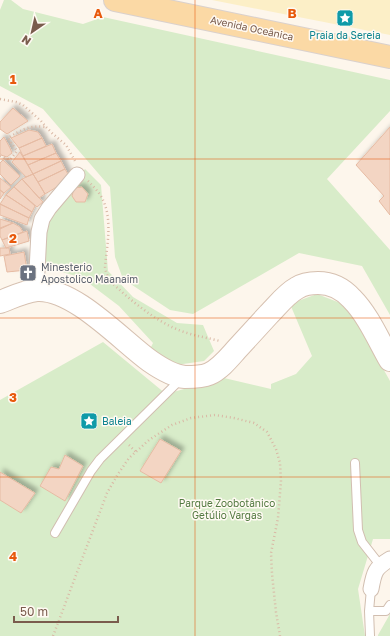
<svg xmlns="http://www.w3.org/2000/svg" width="390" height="636" font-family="'Golos Text',sans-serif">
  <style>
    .green { fill: #d8ecc9 }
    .sand { fill: #fcefc7 }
    .building { fill: #f3d5c3; stroke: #e6bba3; filter: url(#shadow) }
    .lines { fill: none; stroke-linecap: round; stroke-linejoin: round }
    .lane-casing { stroke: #d1beb0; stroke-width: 10 }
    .street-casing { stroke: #d1beb0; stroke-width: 17 }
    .secondary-casing { stroke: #d6c0b0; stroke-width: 24 }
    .primary-casing { stroke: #dad1cd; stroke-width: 24 }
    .path { stroke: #d9b8a5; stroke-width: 2.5; stroke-dasharray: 1 3; stroke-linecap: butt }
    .lane { stroke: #fff; stroke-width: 8 }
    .street { stroke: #fff; stroke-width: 15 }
    .secondary { stroke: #fff; stroke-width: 22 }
    .primary { stroke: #fbd9a5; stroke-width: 22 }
    .grid { fill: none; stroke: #e8590c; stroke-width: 1; stroke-opacity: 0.55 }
    .labels { text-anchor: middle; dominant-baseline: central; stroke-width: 3; stroke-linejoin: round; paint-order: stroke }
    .street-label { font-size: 10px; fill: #7a5c4d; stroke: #fffaf3 }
    .culture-label { font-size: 10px; fill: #0d838f; stroke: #fffaf3 }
    .worship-label { font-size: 10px; fill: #5b616d; stroke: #fffaf3; text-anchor: start }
    .park-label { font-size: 10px; fill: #537a41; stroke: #fffaf3 }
    .grid-label { font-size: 13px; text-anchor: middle; font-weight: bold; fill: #e8590c; stroke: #fffaf3; stroke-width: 3; stroke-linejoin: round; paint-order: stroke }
  </style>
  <defs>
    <filter id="shadow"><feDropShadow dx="3.5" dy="-3.5" stdDeviation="2" flood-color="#0004"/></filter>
  </defs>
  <rect width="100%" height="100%" fill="#fdf6ec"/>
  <path class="green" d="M4,0H11L23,9L83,24L103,17L390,80V111L327,179L390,250V315L362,266L299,253L193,314L170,310L123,279L115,257L110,187L43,109L0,86V10Z
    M85,169L101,185L108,271L133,297L177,323L203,325L214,351L204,361L176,365L150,349L153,343L119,306L82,278L43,266L45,221L60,201Z
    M317,294L348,306L390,381V539H373L358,589L365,636H0V400L103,342L166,394L224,378L271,389V384L296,374L312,356L290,304Z
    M390,614V636H378V635Z"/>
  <path class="sand" d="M212,0H390V35Z"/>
  <path class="building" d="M13,108L28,121L7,134L0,129V122Z
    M390,127V215L379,201L384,196L356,165Z
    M29,130L38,132L42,138L19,148L11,138Z
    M4,137L10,148L12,153L7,157L1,155L0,153V141Z
    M42,138L46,146L23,156L19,148Z
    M52,144L56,153L28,165L23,156Z
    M20,152L33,174L26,177L12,162Z
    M56,153L61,161L33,174L28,165Z
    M3,160L20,176L11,185L0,174V163Z
    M61,161L65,169L38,182L33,174Z
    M65,169L69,176L65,182L45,194L38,182Z
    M33,174L45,194L39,198L22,179Z
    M0,178L11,187L4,193L0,190Z
    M22,179L43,202L37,207L14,187Z
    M14,187L35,206L32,212L6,195Z
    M82,187L88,194L85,202H76L72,196L74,188Z
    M0,190L4,193L0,199Z
    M6,195L32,212L29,218L0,204Z
    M0,204L29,218L27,225L0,215Z
    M0,219L13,223L0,229Z
    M13,223L20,227L23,232L2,240L0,236V228Z
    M27,231L29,241L6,248L2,240Z
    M0,248H9L10,254L0,256Z
    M24,252L27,270L7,272L4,256Z
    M160,439L181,451L161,483L140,471Z
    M65,455L83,466L65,501L40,486L51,467L59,469Z
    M0,472L35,493L21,513L0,500Z"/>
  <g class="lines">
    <g class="lane-casing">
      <path id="lane" d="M355,463L358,530L362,542L380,565
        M55,533L91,471L100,459L181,379
        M369,611H386L390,605
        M370,636L369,611L371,589"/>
    </g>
    <g class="street-casing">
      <path id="street" d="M36,290L39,232L42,219L49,208L77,175
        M371,589C374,572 375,568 390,559"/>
    </g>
    <g class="secondary-casing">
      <path id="secondary" d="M0,302C11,298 25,291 37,290C74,288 121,340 150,361C160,368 173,376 185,377C193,377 202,377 209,374C220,369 228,359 236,350C247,338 258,326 269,314C278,305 286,294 297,288C303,284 311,283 318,283C331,283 343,289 352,299C368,315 379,341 390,360"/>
    </g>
    <g class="primary-casing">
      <path id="primary" d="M115,0L390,57"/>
    </g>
    <path class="path" d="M0,99L16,102L23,105L41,121L46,127L53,134L66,145L75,161
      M0,156L10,160L17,151L8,138C21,130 29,125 45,127
      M88,181C93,186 99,192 102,198C113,219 107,245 105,267C107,281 115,285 124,294C142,309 161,324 184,332C196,336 208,338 220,341
      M129,445L136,452
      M53,636L107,493L118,474L129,458L149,440L172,425L191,418L215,415L234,418L254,423L267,432L276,449L280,463L281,481L278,518L271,553L272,574L276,612L280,636"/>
    <use href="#lane" class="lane"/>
    <use href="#street" class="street"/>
    <use href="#secondary" class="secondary"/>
    <use href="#primary" class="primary"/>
  </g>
  <path class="grid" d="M195,0V636M0,159H390M0,318H390M0,477H390"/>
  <defs>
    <g id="sight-square" transform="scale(0.9)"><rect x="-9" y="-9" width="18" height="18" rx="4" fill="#0f9aa8" stroke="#fffaf3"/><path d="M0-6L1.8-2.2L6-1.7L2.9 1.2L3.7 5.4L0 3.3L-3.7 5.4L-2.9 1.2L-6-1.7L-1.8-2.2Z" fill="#fff"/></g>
    <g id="church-square" transform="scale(0.9)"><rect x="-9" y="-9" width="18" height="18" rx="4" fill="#6b7280" stroke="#fffaf3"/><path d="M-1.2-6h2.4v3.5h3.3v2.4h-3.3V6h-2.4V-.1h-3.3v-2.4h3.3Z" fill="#fff"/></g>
  </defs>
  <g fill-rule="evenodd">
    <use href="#sight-square" x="345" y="18"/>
    <use href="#church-square" x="28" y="273"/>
    <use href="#sight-square" x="89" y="421"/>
  </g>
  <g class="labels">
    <g class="street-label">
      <text transform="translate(252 28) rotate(12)">Avenida Oceânica</text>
    </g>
    <g class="culture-label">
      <text x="345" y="35">Praia da Sereia</text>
      <text x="102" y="421" text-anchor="start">Baleia</text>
    </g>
    <g class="worship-label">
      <text x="41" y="267">Minesterio<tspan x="41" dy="12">Apostolico Maanaim</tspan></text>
    </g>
    <g class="park-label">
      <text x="227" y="503">Parque Zoobotânico<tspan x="227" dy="12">Getúlio Vargas</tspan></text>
    </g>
  </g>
  <g class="grid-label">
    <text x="98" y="18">A</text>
    <text x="292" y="18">B</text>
    <text x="13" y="84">1</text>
    <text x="13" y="243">2</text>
    <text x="13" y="402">3</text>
    <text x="13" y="561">4</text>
  </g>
  <g transform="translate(32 32) rotate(214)" stroke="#fffaf3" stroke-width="3" paint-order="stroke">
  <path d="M0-3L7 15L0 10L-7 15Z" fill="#7a5c4d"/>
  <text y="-6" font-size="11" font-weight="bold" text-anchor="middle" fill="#7a5c4d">N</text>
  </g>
  <path d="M14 616v6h104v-6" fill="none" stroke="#7a5c4d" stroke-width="2"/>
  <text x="20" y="616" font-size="12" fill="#7a5c4d" stroke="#fffaf3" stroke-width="3" paint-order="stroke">50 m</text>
</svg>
